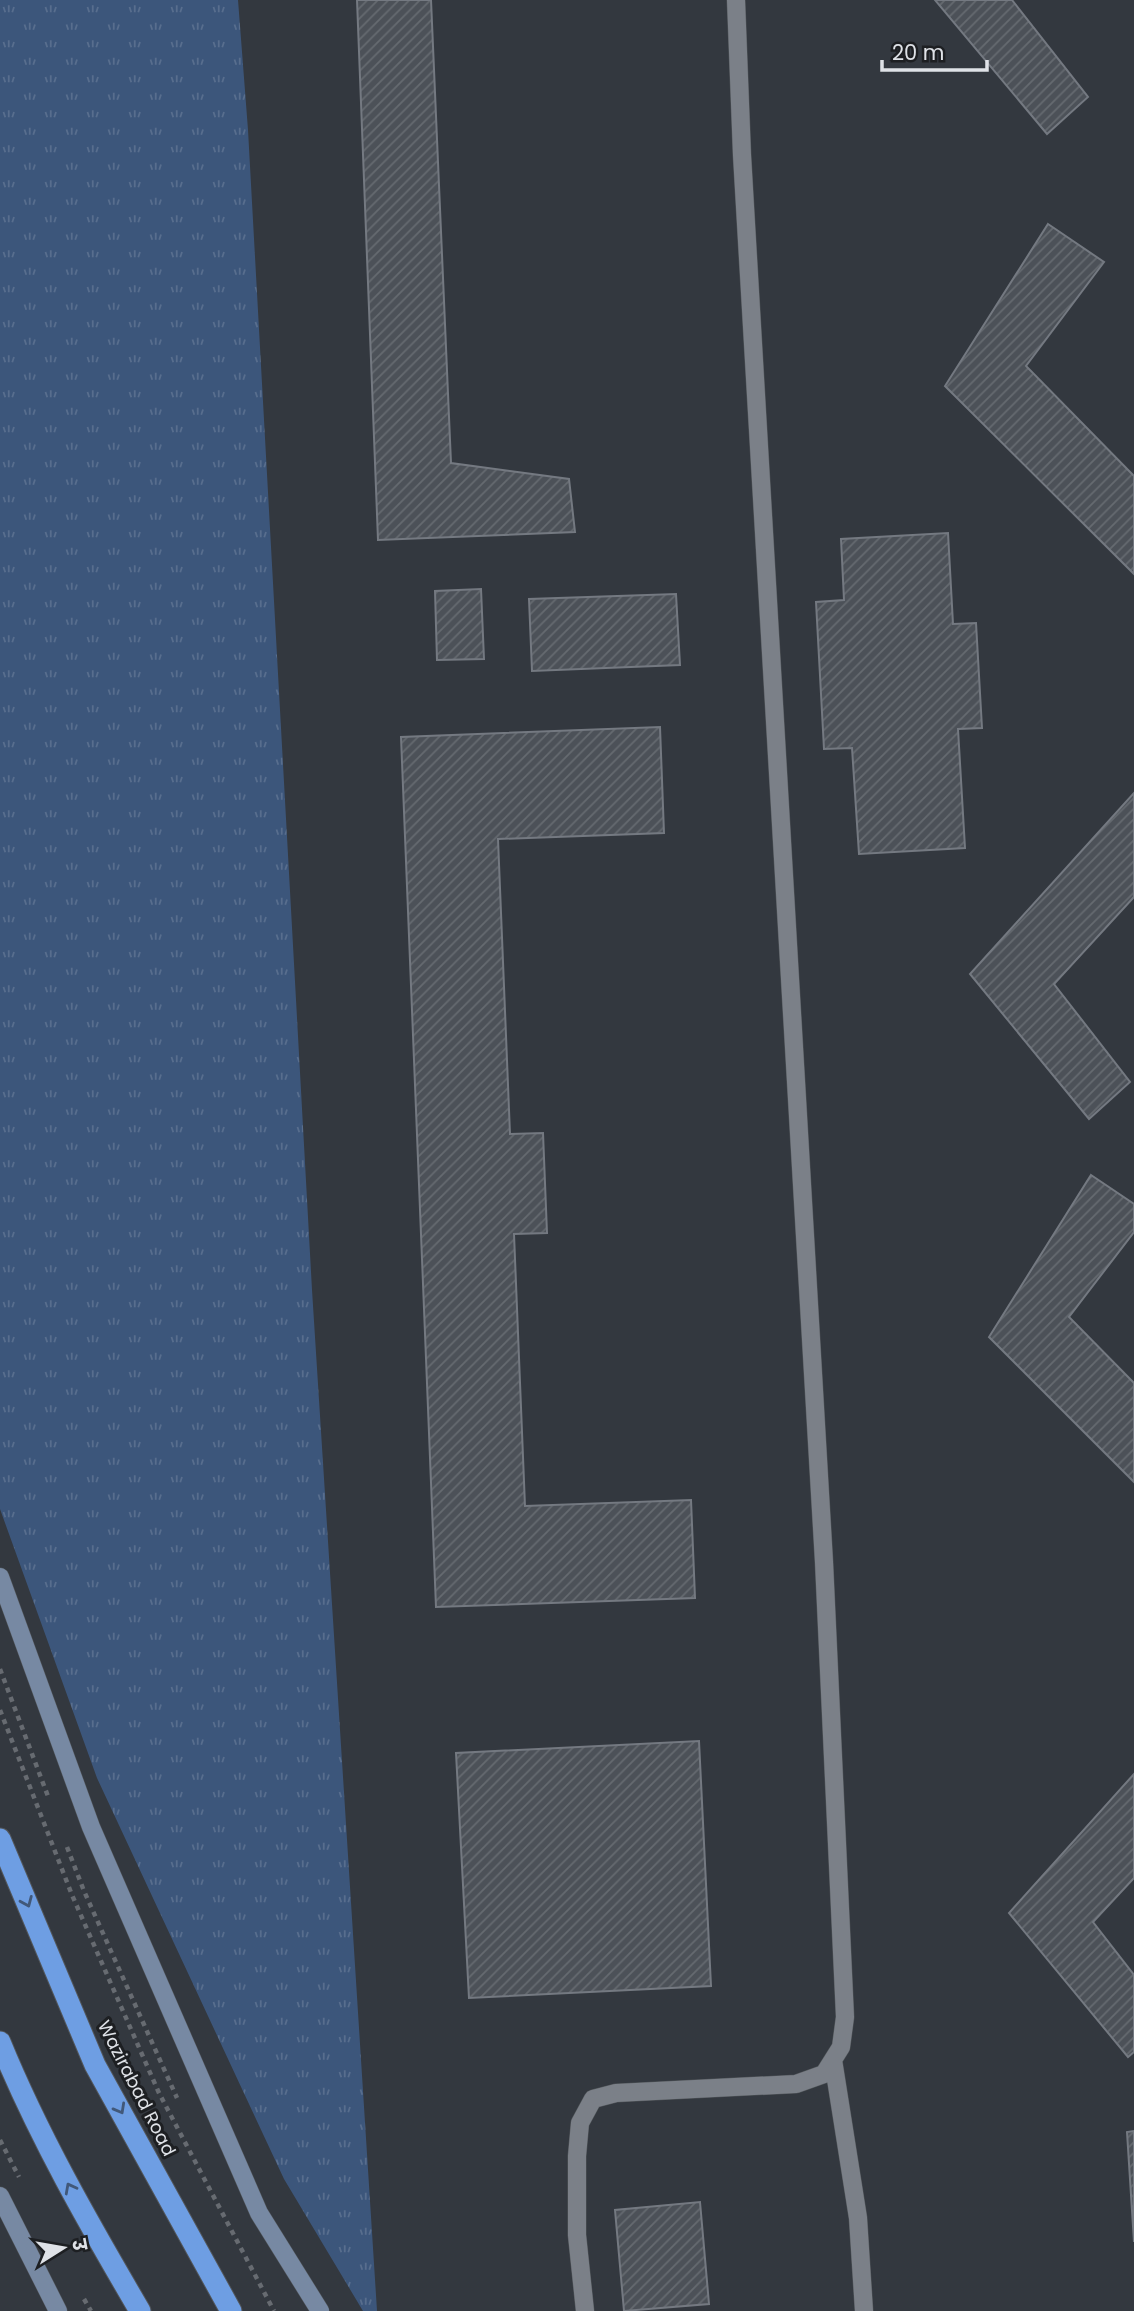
<svg xmlns="http://www.w3.org/2000/svg" width="1134" height="2311" font-family="Poppins,'Noto Sans Devanagari',sans-serif">
  <style>
    .grass { fill: url(#grass-tufts) }
    .building { fill: url(#building-hatch); stroke: #747981; stroke-width: 2 }
    .lines { fill: none; stroke-linecap: round; stroke-linejoin: round }
    .lane-casing { stroke: #52565b; stroke-width: 19 }
    .secondary-casing { stroke: #52565b; stroke-width: 19 }
    .highway-casing { stroke: #52565b; stroke-width: 23 }
    .path { stroke: #676b71; stroke-width: 4.5; stroke-dasharray: 5 5; stroke-linecap: butt }
    .lane { stroke: #7b8088; stroke-width: 18 }
    .secondary { stroke: #7789a3; stroke-width: 18 }
    .highway { stroke: #6e9ee3; stroke-width: 21 }
    .oneway { stroke: #415879 }
    .labels { text-anchor: middle; dominant-baseline: central; stroke-width: 6; stroke-linejoin: round; paint-order: stroke }
    .street-label { font-size: 18px; fill: #dfe2e7; stroke: #1d1f22 }
  </style>
  <defs>
    <pattern id="grass-tufts" width="24" height="20" patternUnits="userSpaceOnUse" patternTransform="scale(1.75)"><rect width="24" height="20" fill="#3c567b"/><path d="M3 7l-1-3M5 7V3M7 7l1-3M15 17l-1-3M17 17v-4M19 17l1-3" fill="none" stroke="#586e8e"/></pattern>
    <pattern id="building-hatch" width="6" height="6" patternUnits="userSpaceOnUse" patternTransform="scale(1.75)"><rect width="6" height="6" fill="#4c5158"/><path d="M-1 1l2-2M0 6l6-6M5 7l2-2" fill="none" stroke="#656a70"/></pattern>
  </defs>
  <rect width="100%" height="100%" fill="#33383f"/>
  <path class="grass" d="M0,0H238L248,130L312,1290L377,2311H363L284,2179L97,1778L0,1509Z"/>
  <path class="building" d="M357,0H431L451,463L569,479L575,532L378,540Z
    M935,0H1012L1088,97L1047,134Z
    M1048,224L1104,262L1026,366L1134,476V574L945,386Z
    M948,533L953,624L976,623L982,728L958,729L965,848L859,854L852,748L824,749L816,602L844,600L841,539Z
    M481,589L484,659L437,660L435,591Z
    M676,594L680,665L532,671L529,599Z
    M660,727L664,833L498,839L510,1134L543,1133L547,1233L514,1234L525,1506L691,1500L695,1598L436,1607L401,737Z
    M1134,793V897L1054,984L1130,1082L1089,1119L970,974Z
    M1091,1175L1134,1204V1232L1069,1317L1134,1383V1482L989,1337Z
    M699,1741L711,1986L469,1998L456,1753Z
    M1134,1774V1878L1093,1922L1134,1975V2052L1128,2057L1009,1913Z
    M1134,2131V2242L1127,2132Z
    M700,2202L709,2304L624,2311L615,2210Z"/>
  <g class="lines">
    <g class="lane-casing">
      <path id="lane" d="M833,2060L858,2218L864,2311
        M585,2311L577,2235V2156L580,2123L593,2099L616,2093L796,2084L824,2074L841,2047L845,2017L824,1562L742,155L736,0"/>
    </g>
    <g class="secondary-casing">
      <path id="secondary" d="M0,1577L91,1827L259,2213L320,2311
        M0,2196L58,2311"/>
    </g>
    <g class="highway-casing">
      <path id="highway" d="M0,1839L95,2065L231,2311
        M0,2042C38,2135 89,2224 140,2311"/>
    </g>
    <path class="path" d="M0,1669L49,1799
      M0,1710L72,1895L159,2093L274,2311
      M67,1847L84,1891L177,2098
      M0,2140L19,2177
      M84,2299L91,2311"/>
    <use href="#lane" class="lane"/>
    <use href="#secondary" class="secondary"/>
    <use href="#highway" class="highway"/>
  </g>
  <defs><path id="oneway-chevron" d="M-2-3.5L2.5 0L-2 3.5" fill="none" stroke-width="1.6" stroke-linecap="round" stroke-linejoin="round" transform="scale(1.75)"/></defs>
  <g class="oneway">
    <use href="#oneway-chevron" transform="translate(27 1902) rotate(67)"/>
    <use href="#oneway-chevron" transform="translate(120 2109) rotate(61)"/>
    <use href="#oneway-chevron" transform="translate(70 2188) rotate(-118)"/>
  </g>
  <g class="labels">
    <g class="street-label">
      <text transform="translate(137 2088) rotate(63)">Wazirabad Road</text>
    </g>
  </g>
  <g transform="translate(63 2248) rotate(79)" stroke="#1d1f22" stroke-width="5" paint-order="stroke">
  <path d="M0-5L12 26L0 18L-12 26Z" fill="#dfe2e7"/>
  <text y="-10" font-size="19" font-weight="bold" text-anchor="middle" fill="#dfe2e7">उ</text>
  </g>
  <path d="M882 60v10h105v-10" fill="none" stroke="#dfe2e7" stroke-width="3.5"/>
  <text x="892" y="60" font-size="21" fill="#dfe2e7" stroke="#1d1f22" stroke-width="5" paint-order="stroke">20 m</text>
</svg>
